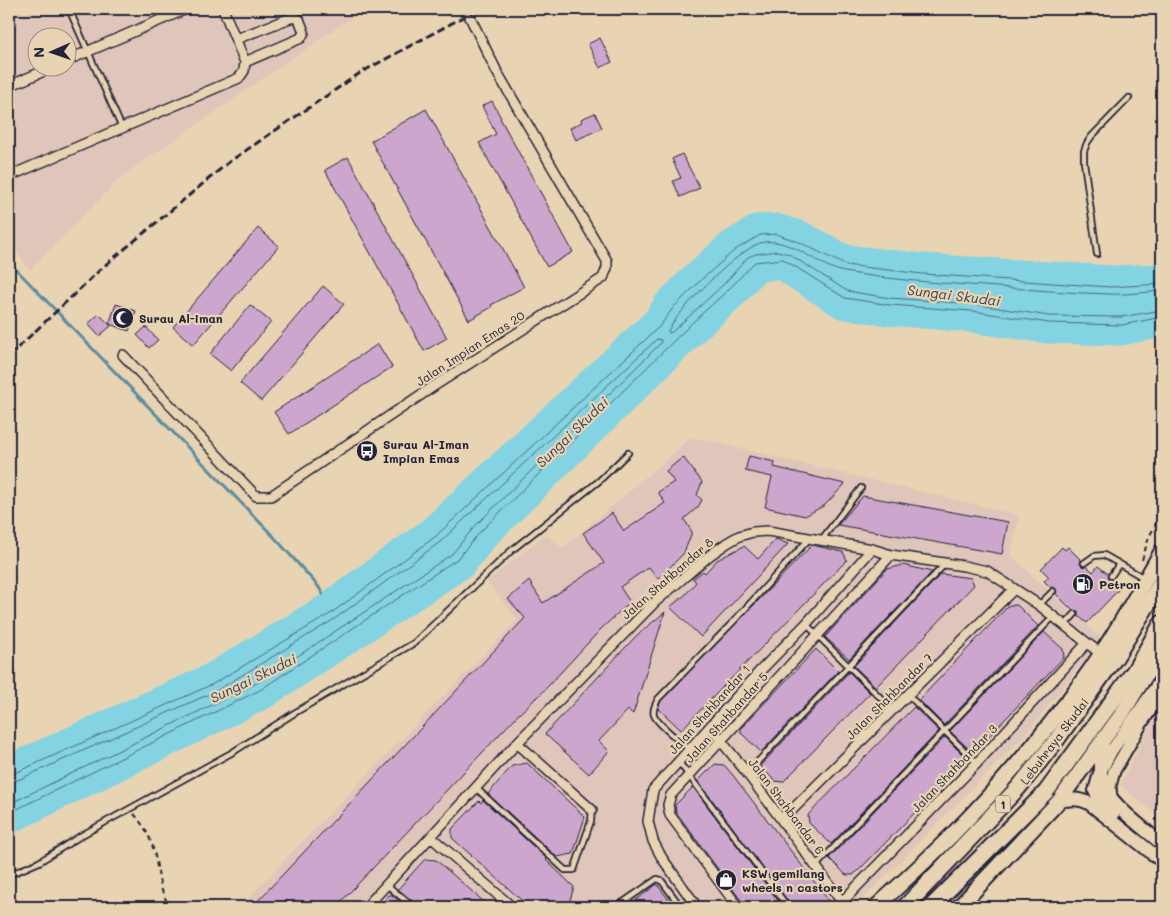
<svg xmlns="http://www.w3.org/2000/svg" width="1171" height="916" font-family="Mali,sans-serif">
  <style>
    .built { fill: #e0c6ba; fill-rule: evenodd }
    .water { fill: #84d3e2; stroke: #5d8c9f }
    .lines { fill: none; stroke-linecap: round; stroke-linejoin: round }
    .shore { stroke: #49697e; stroke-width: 1 }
    .stream { stroke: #5d8c9f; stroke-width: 3 }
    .river { stroke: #84d3e2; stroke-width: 19 }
    .building { fill: #cda6ce; stroke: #22223b }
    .service-casing { stroke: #22223b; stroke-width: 8 }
    .minor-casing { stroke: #22223b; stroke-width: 12 }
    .tertiary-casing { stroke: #22223b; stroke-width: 15 }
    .secondary-casing { stroke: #22223b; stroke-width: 16 }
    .primary-casing { stroke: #22223b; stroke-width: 18 }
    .trunk-casing { stroke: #22223b; stroke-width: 19 }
    .path { stroke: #22223b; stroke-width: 2; stroke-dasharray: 5 4; stroke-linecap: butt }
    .service { stroke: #e8d4b2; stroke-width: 4.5 }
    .minor { stroke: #e8d4b2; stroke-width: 9 }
    .tertiary { stroke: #e8d4b2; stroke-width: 11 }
    .secondary { stroke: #e8d4b2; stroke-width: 12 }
    .primary { stroke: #e8d4b2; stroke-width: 14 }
    .trunk { stroke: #e8d4b2; stroke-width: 15 }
    .rail { stroke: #22223b; stroke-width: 3; stroke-dasharray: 8 4; stroke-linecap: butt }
    .labels { text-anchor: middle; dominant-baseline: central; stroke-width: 4.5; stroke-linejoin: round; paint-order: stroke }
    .shield { fill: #e8d4b2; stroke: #5d575f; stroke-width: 1 }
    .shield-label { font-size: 11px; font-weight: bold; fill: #22223b }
    .poi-label { font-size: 12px; font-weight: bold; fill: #22223b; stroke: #e8d4b2; text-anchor: start }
    .street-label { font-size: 12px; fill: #22223b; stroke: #e8d4b2 }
    .water-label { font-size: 14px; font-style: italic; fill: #36455c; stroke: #e8d4b2 }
  </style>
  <rect width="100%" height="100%" fill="#e8d4b2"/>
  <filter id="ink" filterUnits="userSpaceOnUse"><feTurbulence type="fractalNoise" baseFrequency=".02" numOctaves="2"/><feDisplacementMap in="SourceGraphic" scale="10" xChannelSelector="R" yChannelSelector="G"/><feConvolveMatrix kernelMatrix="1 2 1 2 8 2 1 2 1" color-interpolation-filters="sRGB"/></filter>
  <g filter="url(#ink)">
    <path class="built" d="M9,9H364L122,176L30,270L9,242ZM38,38H68V68H38Z
      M692,437L1019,515L1011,555L1102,639L1027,733L855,907H239L517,620L487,581L545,535L563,548Z
      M1162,703V819L1120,785Z"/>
    <path class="water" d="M777,223L803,231L846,254L923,263L1111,275L1162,273V328L1122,336L1047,334L971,323L888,316L841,309L779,270L759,272L737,297L702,329L488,539L465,568L266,699L9,825V764L208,674L323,605L428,528L653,318C674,287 720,241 754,225C761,222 770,223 777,223Z"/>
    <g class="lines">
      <path class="shore" d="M1162,291C1145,292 1127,295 1109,294C1068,293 1026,289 984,286C938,283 891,280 845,272C819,268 793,238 764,242C742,245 677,311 668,331L669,333L672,332L724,284L748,257L756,254L777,251L789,254L847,291L890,298L973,304L1049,316L1121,317L1162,310
        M9,768L210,679L326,609L431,532L656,322L668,304L698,274L731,245L758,228H776L801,236L846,259L923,268L1110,280L1162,278
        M9,775L15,773L213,684L330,614L435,537L660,326L673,308L702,279L735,250L760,235L776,234L799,242L845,265L923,274L1110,287L1162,284
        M9,782L18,780L216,691L333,620L440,542L657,339L661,340V343L475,526L452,554L257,683L9,804
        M9,813L260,690L457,559L481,531L694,321L729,289L755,262L783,259L845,298L890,305L972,311L1049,323L1122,325L1162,317
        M9,820L263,695L462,564L485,536L698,326L734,293L757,268L781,265L842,304L889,311L972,318L1048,329L1122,331L1162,324"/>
      <path class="stream" d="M9,262L275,538L318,586L329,604"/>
      <path class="river" d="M333,597L428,528L653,318L664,301L694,271L728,241L756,224L777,223L803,231L846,254L923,263L1111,275L1162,273
        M9,764L208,674L323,605
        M9,825L266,699L465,568L488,539L702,329L737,297L759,272L779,270L841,309L888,316L971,323L1047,334L1122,336L1162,328"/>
    </g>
    <path class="building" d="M600,38L612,62L600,68L588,44Z
      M492,101L501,118H500L573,252L547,267L479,143L496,134L482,106Z
      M426,109L524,287L491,305L492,307L469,320L371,141Z
      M595,113L602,128L576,140L570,128L582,122L581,119Z
      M682,154L700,188L680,197L673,181L681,178L672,159Z
      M348,157L447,338L424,351L325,170Z
      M258,228L279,246L193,345L173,327Z
      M323,286L344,304L261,401L240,383Z
      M116,304L136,311L129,331L109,324Z
      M250,305L271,322L231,371L210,354Z
      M99,314L111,326L99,336L88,324Z
      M146,327L158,340L149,348L137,335Z
      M378,344L392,367L289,434L274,412Z
      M749,456L775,462L774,467L845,484L825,505L805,516L765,507L772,477L745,471Z
      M683,457L702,482L697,495L702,500L698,507L684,519L692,532L684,553L658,579L649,567L620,587L630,602L601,629L537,698H536L518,715L336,907H252L525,618L508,599L529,581L543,603L604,563L583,533L612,513L624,531L665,503L658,492L674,482L666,471Z
      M863,496L1008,522L1002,554L838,525Z
      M776,539L788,544L701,637L670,607L685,595L696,582L693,579L703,571L705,573L717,560L744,546L758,559Z
      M812,545L843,552L847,560L681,730L658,708L661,701Z
      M1062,547L1065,550L1068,547L1081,560L1080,564L1082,566H1087L1093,572L1098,566L1108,574V579H1113L1121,587L1087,623L1078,616V611H1073L1056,594L1055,588H1051L1044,581L1049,577L1041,569Z
      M903,565L932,572L849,659L825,637L887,569Z
      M941,574L971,578L974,585L876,687L854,666Z
      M1009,605H1017L1038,626L944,725L919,700Z
      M665,612L633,714L628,710L599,741L609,751L589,774L545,734L636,636Z
      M1044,632L1063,649L1064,657L973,753L950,731Z
      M816,649L838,671L761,752L741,733V728Z
      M849,672L870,693L787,778L783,782L775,781L760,766Z
      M914,707L939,731L831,844L809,823L808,815Z
      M945,737L967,759L859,870L853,875H846L829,858Z
      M527,763L585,817L573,854L557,857L488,794L512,766Z
      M715,764L724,765L732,774L826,897L828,901L827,907H792L698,781Z
      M693,787L783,907H744L743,903L676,812L675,805Z
      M483,800L547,859L546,860L574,887L568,907H556L548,899L540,907H529L452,838V829L479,801L481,803Z
      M425,859L436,860L490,907H417L416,904L398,889Z
      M657,884L674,907H626L640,897Z
      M389,895H392L407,907H379Z"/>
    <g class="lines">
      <g class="service-casing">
        <path id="service" d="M69,9L122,128
          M1097,254L1084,162V151L1087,143L1092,136L1129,98
          M822,539L861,488
          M1084,563L1094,556L1104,555L1144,578
          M1111,576L1119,564
          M1039,605L1053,591
          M806,624L893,710
          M1065,625L1075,614
          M908,695L977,763
          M689,749C680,741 658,725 654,715C652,709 656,704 658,699L734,621L809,539
          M678,761L788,907
          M747,773L945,564
          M476,788L565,870H574L591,821L592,810
          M816,866L1052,618
          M9,875L39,862L82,835L233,752L296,712L414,643L512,550L599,481L628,453
          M387,885L413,907
          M616,907L657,879L661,880L681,907"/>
      </g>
      <g class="minor-casing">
        <path id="minor" d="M236,39L293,17L299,19L304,32L301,38L245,62
          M68,60L186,9
          M9,86L51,68
          M9,173L14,174L239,78L244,71L245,62L223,9
          M123,355L256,496H271L434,386L603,278L607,268V261L497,72L466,9
          M710,727L747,773L842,902
          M517,743L592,810
          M782,820L1014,589
          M431,837L512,907
          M366,907L517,743L655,602L710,555L727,543L739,536L753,532L768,531L872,549L891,555L964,566L987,571L1039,605L1101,654
          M697,907L662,858L653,841L648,821L653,790L759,672L806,624L872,549
          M738,907L670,815L668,805L671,795L891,555
          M837,907L977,763L1087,643"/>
      </g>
      <g class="tertiary-casing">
        <path id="tertiary" d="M1101,771L1112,750L1162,678
          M1111,799L1110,786L1114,771L1143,721L1162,693"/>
      </g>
      <g class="secondary-casing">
        <path id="secondary" d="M1103,741C1102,754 1099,768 1102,780C1105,801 1146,830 1162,844
          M1100,773L1095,791L1100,800L1114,812
          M1059,801C1071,799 1078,798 1089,803L1162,861"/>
      </g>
      <g class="primary-casing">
        <path id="primary" d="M876,907C902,883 928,859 953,834C1000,786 1044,735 1083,680C1113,639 1137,594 1162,551
          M959,907L1059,801L1121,715L1162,649"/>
      </g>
      <g class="trunk-casing">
        <path id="trunk" d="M905,907L1018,788L1055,742L1115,658L1162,581
          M931,907L1046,792L1135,670L1162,623"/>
      </g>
      <path class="path" d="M1142,560L1149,537L1160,516L1162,517
        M134,814C142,823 150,836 153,848C159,867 157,891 171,907"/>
      <use href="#service" class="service"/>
      <use href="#minor" class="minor"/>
      <use href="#tertiary" class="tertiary"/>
      <use href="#secondary" class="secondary"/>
      <use href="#primary" class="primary"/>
      <use href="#trunk" class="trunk"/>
      <path class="rail" d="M9,356L103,267L229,162L360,73L478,9"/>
    </g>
  </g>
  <defs>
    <g id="mosque-disc" transform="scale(1.125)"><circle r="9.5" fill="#22223b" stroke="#e8d4b2"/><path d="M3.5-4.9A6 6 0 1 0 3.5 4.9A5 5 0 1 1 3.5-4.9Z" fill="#fff"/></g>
    <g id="bus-disc" transform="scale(1.125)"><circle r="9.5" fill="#22223b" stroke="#e8d4b2"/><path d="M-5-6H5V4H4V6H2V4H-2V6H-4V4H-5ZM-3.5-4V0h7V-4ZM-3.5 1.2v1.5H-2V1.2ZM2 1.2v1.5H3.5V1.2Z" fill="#fff"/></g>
    <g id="fuel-disc" transform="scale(1.125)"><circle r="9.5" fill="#22223b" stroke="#e8d4b2"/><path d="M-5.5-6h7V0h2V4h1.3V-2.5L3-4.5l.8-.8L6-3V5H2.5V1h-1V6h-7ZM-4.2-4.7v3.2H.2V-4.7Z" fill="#fff"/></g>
    <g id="shop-disc" transform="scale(1.125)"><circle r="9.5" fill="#22223b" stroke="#e8d4b2"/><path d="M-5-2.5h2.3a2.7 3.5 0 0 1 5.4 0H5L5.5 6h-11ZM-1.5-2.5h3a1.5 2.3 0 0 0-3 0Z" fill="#fff"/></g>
  </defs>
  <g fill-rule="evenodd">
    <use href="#mosque-disc" x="123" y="318"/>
    <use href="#bus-disc" x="367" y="451"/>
    <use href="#fuel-disc" x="1083" y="584"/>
    <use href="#shop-disc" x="726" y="880"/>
  </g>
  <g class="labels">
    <rect class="shield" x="995.5" y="795.5" width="15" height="17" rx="4"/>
    <g class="shield-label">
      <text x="1003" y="804">1</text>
    </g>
    <g class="poi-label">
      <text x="139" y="318">Surau Al-iman</text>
      <text x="383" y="444">Surau Al-Iman<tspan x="383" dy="14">Impian Emas</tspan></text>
      <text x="1099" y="584">Petron</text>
      <text x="742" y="873">KSW gemilang<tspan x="742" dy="14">wheels n castors</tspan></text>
    </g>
    <g class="street-label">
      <text transform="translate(470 348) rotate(-33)">Jalan Impian Emas 20</text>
      <text transform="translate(667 578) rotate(-41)">Jalan Shahbandar 8</text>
      <text transform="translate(889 696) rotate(-45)">Jalan Shahbandar 7</text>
      <text transform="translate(709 709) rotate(-48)">Jalan Shahbandar 1</text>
      <text transform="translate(726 717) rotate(-48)">Jalan Shahbandar 5</text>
      <text transform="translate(1054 741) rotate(-53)">Lebuhraya Skudai</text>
      <text transform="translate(954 768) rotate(-46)">Jalan Shahbandar 3</text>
      <text transform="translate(787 806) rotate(53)">Jalan Shahbandar 6</text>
    </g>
    <g class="water-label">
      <text transform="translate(954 295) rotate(7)">Sungai Skudai</text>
      <text transform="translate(572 432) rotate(-44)">Sungai Skudai</text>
      <text transform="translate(253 678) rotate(-26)">Sungai Skudai</text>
    </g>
  </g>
  <rect width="1171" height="916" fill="none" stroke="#e8d4b2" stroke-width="30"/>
  <rect x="15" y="15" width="1141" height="886" fill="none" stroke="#22223b" stroke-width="2" filter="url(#ink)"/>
  <g transform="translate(52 52) rotate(268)"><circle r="24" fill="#e8d4b2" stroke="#998d82"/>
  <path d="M0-4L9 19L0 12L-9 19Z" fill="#22223b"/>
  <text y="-8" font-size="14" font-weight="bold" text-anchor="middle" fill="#22223b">N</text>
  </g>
</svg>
